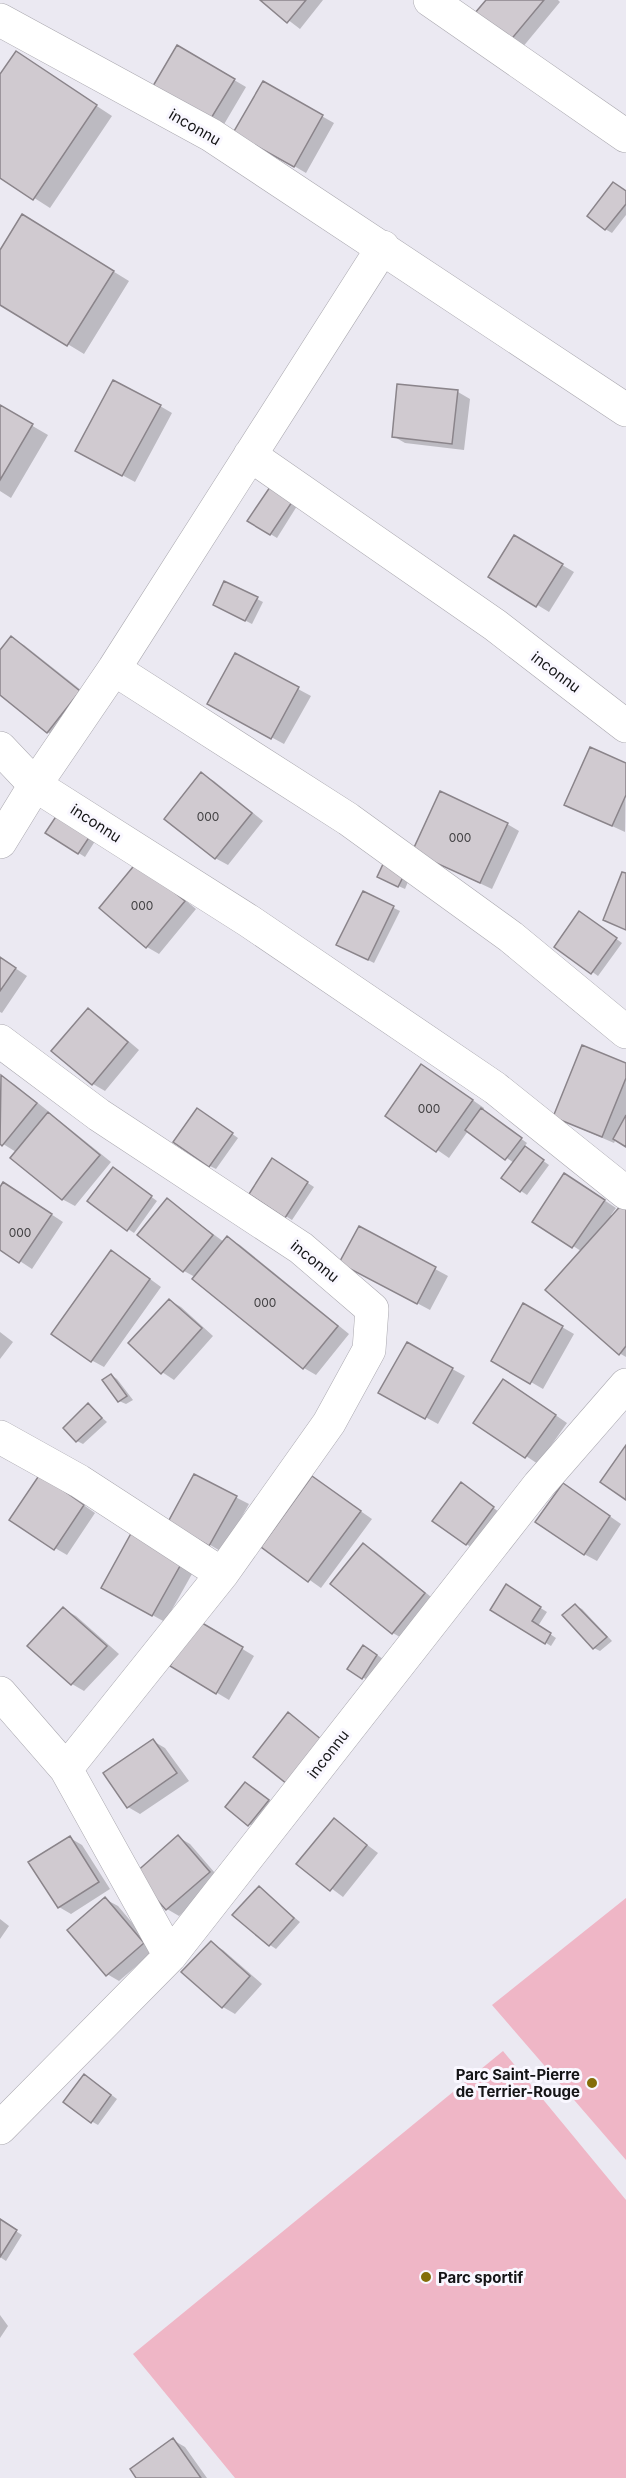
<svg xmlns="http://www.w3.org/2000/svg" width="626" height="2478" font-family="Inter,sans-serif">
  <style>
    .green { fill: #efb6c6 }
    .shadow { fill: #0003 }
    .building { fill: #d0cad0; stroke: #8a848a; stroke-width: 1.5 }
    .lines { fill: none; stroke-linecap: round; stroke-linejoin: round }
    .minor-casing { stroke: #aaa8af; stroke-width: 34 }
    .minor { stroke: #fff; stroke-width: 33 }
    .poi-dot { fill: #846d09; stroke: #f9f7ff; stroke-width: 2 }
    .labels { text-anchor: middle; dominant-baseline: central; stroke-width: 6; stroke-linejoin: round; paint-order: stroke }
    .number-label { font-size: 12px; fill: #434244 }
    .street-label { font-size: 15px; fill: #141416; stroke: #f9f7ff }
    .poi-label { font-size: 15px; font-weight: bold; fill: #141416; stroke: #f9f7ff; text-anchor: end }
  </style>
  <rect width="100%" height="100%" fill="#ebe9f2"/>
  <path class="green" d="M626,1898V2160L492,2005Z
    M503,2051L626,2200V2478H235L133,2354Z"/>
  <path class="shadow" d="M262,0H323L300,29Z
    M488,0H558L560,2L517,54Z
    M178,47L246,87L223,126L155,85Z
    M16,53L112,116L50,208L0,176V77Z
    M263,83L334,123L306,173L236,132Z
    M626,192V215L612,233L605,229Z
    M39,226L129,281L84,354L0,303V253Z
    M399,385L458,392L470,399L464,450L405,443L393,436Z
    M160,406L172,413L135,482L89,457Z
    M0,407L48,435L11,498L0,491Z
    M270,489L297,506L277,538L249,521Z
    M515,537L574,572L549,612L490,576Z
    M257,599L263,602L252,624L221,608Z
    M11,638L24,645L91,698L60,739L47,732L0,693V652Z
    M235,655L311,696L284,744L221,710Z
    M626,765L625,832L566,805Z
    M202,774L214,781L263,821L228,865L215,858Z
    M507,824L519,831L492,889L426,858Z
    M47,833L97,838L85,857Z
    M150,871L196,909L159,954L147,947L101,908Z
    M410,877L405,889L385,880Z
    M363,893L400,911L374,963L344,948Z
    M586,917L622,943L598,976L556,946Z
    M0,958L27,976L2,1013L0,1012Z
    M88,1010L100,1017L139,1050L105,1091L93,1084Z
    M626,1064V1145L616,1139L614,1143L554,1117Z
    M434,1073L484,1108L483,1111L527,1143L524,1147L549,1165L527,1195L521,1191L514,1163L468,1131L449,1158L387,1115Z
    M2,1077L14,1084L48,1111L47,1113L60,1121L111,1162L75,1206L62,1199L16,1152L0,1142Z
    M204,1114L238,1138L216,1169L210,1166Z
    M272,1160L314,1187L292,1220L251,1194Z
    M119,1173L157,1201L134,1233L128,1229Z
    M577,1182L616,1208L611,1215L613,1216L626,1205V1357L619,1353L581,1251L534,1221Z
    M0,1189L16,1191L63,1222L32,1269L0,1248Z
    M167,1200L224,1242L227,1238L240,1245L349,1334L316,1375L304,1368L195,1277L184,1271Z
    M359,1228L448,1276L430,1310L353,1269Z
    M123,1259L161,1287L104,1367L91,1360Z
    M169,1300L181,1307L213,1336L174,1380L162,1372Z
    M524,1305L574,1334L543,1389L493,1360Z
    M0,1332L13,1342L0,1359Z
    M407,1344L465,1376L438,1424L380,1392Z
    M111,1375L117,1379L133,1400L126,1404L119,1401Z
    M516,1388L567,1423L538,1464L475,1422Z
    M88,1405L107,1422L83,1444L77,1441Z
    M194,1476L249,1504L222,1552L170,1521Z
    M313,1478L372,1519L321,1588L263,1547Z
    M52,1483L95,1513L67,1555L55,1548Z
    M467,1488L499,1512L473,1548L466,1544Z
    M575,1492L621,1524L597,1561L584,1554Z
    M135,1530L197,1565L165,1622L103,1588Z
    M363,1545L376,1552L436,1601L405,1640L393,1633L332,1584Z
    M512,1590L547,1612L538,1626L556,1638L551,1646L492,1609Z
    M576,1606L582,1609L612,1641L600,1651L594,1648Z
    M63,1609L76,1616L119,1654L84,1691L72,1684L29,1646Z
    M198,1622L254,1656L229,1700L172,1666Z
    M370,1650L383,1659L369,1681L349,1669Z
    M288,1714L333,1748L288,1783Z
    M153,1741L165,1748L189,1781L140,1814L128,1807Z
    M252,1787L274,1804L255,1828L249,1824Z
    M334,1820L378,1853L343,1897L299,1864Z
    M178,1837L190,1844L221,1880L179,1916L167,1909L136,1874Z
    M70,1838L82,1845L110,1889L71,1914L59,1907Z
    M259,1888L300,1922L276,1949L270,1945Z
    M105,1899L118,1906L155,1950L119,1981L107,1974Z
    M0,1919L9,1926L0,1939Z
    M211,1943L223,1950L262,1984L235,2014L223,2007Z
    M90,2079L117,2099L98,2125L91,2121Z
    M0,2221L22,2235L6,2261L0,2257Z
    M0,2315L8,2326L0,2338Z
    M173,2440L185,2447L207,2478H138Z"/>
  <path class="building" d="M260,0H306L287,23Z
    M486,0H544L504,48L469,20Z
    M177,45L235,79L210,120L153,86Z
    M16,51L97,105L33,200L0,178V74Z
    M263,81L323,115L294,167L233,133Z
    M613,182L626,191V204L605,230L587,216Z
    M22,214L114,271L67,346L0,305V250Z
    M113,380L161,405L122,476L75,451Z
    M397,384L458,390L452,444L392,437Z
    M0,405L33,424L0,480Z
    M270,487L292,502L270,535L247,521Z
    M514,535L563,564L536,607L488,577Z
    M224,581L258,597L245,621L213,605Z
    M11,636L80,691L47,733L0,695V650Z
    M235,653L299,687L271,739L207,704Z
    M590,747L626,763V795L612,826L564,805Z
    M201,772L252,813L215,859L164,819Z
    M440,791L508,823L480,883L412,852Z
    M59,812L92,833L78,854L45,833Z
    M137,862L185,901L146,948L99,908Z
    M384,862L405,873L398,887L377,877Z
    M622,872L626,873V930L603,920Z
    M363,891L394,906L368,960L336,945Z
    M579,911L617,938L591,974L554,947Z
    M0,957L16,968L0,991Z
    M88,1008L128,1042L92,1085L51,1051Z
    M582,1045L626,1063V1078L602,1137L553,1117Z
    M421,1064L473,1100L436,1152L385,1116Z
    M1,1075L37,1103L2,1146L0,1144Z
    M197,1108L233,1133L209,1167L173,1142Z
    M481,1108L522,1138L505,1160L465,1130Z
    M48,1112L100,1155L62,1200L10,1158Z
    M626,1115V1147L613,1139Z
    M525,1146L544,1160L520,1192L501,1178Z
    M272,1158L308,1182L285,1218L249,1194Z
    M113,1167L152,1196L127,1231L87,1201Z
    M564,1173L605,1200L572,1248L532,1222Z
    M3,1182L52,1214L19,1263L0,1250V1187Z
    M167,1198L213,1235L183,1272L137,1235Z
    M624,1202L626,1204V1346L619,1355L545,1290Z
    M359,1226L436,1267L417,1304L339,1263Z
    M227,1236L338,1326L303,1369L192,1279Z
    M111,1250L150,1279L91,1362L51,1334Z
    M169,1299L202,1328L161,1374L128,1343Z
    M523,1303L563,1326L530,1384L491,1361Z
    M407,1342L453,1368L425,1419L378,1393Z
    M111,1374L127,1396L118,1402L102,1380Z
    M503,1379L556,1415L525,1458L473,1423Z
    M88,1403L102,1418L76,1442L63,1428Z
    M626,1445V1500L600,1482Z
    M40,1474L84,1505L54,1550L9,1520Z
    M194,1474L237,1496L209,1546L168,1522Z
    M312,1476L361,1511L308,1582L261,1547Z
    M461,1482L494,1507L466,1545L432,1521Z
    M563,1483L610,1516L584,1555L535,1522Z
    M134,1528L185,1557L152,1616L101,1588Z
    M363,1543L425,1593L392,1634L330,1584Z
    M506,1584L541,1607L532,1621L551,1633L545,1644L490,1610Z
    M575,1604L607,1637L593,1649L562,1615Z
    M63,1607L107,1646L71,1685L27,1646Z
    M197,1620L243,1647L216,1694L170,1666Z
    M363,1645L377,1655L362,1679L347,1669Z
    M288,1712L322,1740L287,1784L253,1757Z
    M153,1739L177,1773L127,1808L103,1773Z
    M245,1782L269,1800L248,1826L225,1807Z
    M334,1818L367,1845L330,1891L296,1864Z
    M178,1835L210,1872L166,1910L134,1874Z
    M70,1836L99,1882L58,1908L28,1862Z
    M259,1886L294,1918L269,1946L232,1915Z
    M105,1897L144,1943L106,1976L67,1930Z
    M211,1941L250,1976L222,2008L181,1972Z
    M84,2074L111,2095L91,2123L63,2102Z
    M0,2219L17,2230L0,2257Z
    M173,2438L201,2478H136L130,2469Z"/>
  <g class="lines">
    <g class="minor-casing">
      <path id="minor" d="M430,0L626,136
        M0,20L211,135L626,410
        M250,455L495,625L626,726
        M114,669L348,819L511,937L626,1032
        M0,748L35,785L249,921L495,1088L626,1193
        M0,842L35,785L114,669L383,247
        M0,1041L99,1115L301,1248L372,1309L369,1350L329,1423L222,1574L66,1769
        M0,1437L79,1481L222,1574
        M0,1693L66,1769L170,1956
        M0,2128L170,1956L539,1485L626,1385"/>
    </g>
    <use href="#minor" class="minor"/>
  </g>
  <g class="poi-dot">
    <circle cx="592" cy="2083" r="6"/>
    <circle cx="426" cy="2277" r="6"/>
  </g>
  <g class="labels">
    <g class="number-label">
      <text x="208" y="816">000</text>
      <text x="460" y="837">000</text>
      <text x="142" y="905">000</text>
      <text x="429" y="1108">000</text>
      <text x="20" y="1232">000</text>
      <text x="265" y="1302">000</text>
    </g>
    <g class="street-label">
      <text transform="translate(195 127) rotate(30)">inconnu</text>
      <text transform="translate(556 672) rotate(37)">inconnu</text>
      <text transform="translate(96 823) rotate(33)">inconnu</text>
      <text transform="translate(315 1261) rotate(39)">inconnu</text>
      <text transform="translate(328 1754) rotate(-52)">inconnu</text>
    </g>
    <g class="poi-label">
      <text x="580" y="2074">Parc Saint-Pierre<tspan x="580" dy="17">de Terrier-Rouge</tspan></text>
      <text x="438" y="2277" text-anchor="start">Parc sportif</text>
    </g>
  </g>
</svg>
